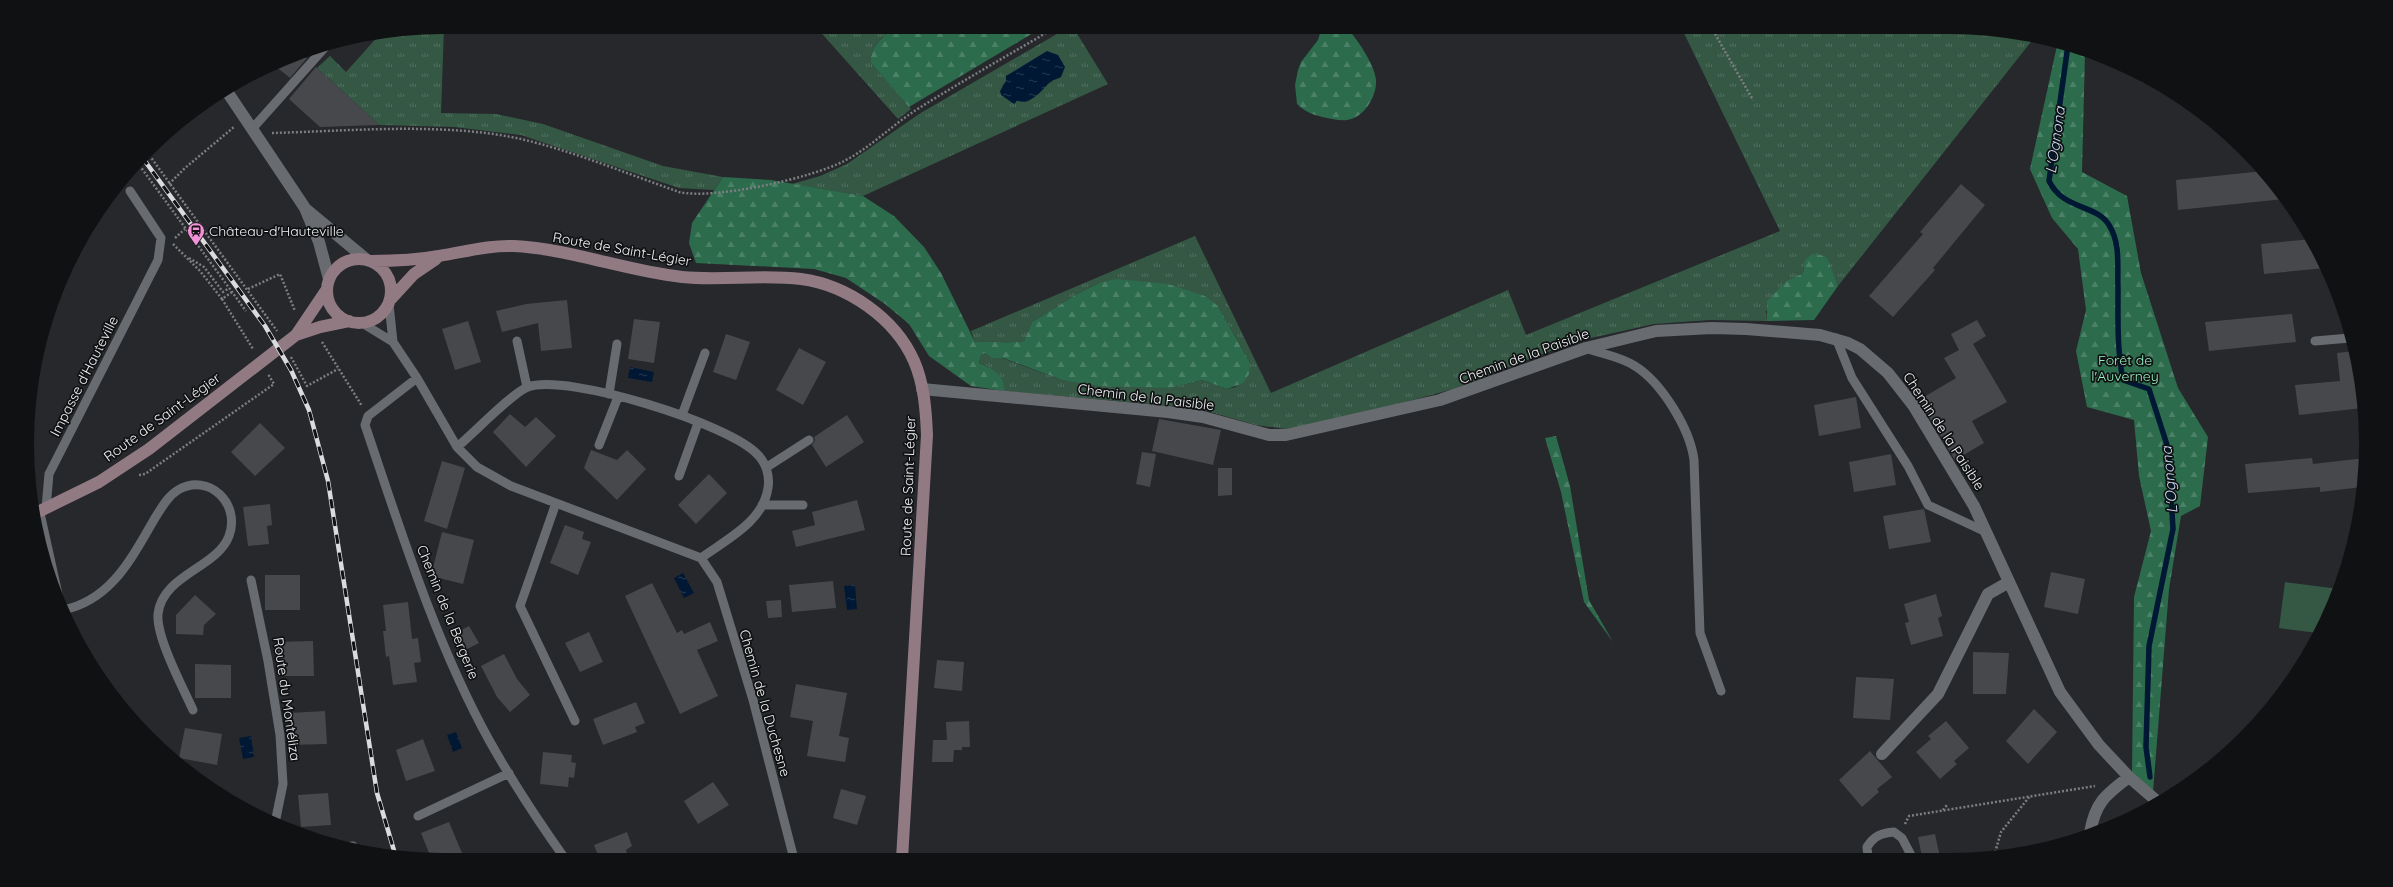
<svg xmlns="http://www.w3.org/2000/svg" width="2393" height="887" font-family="Quicksand,sans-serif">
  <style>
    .grass { fill: url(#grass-tufts); fill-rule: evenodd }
    .forest { fill: url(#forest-firs) }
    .garden { fill: #355845 }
    .water { fill: url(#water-ripples) }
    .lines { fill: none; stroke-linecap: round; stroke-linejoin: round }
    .stream { stroke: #001834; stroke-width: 5.5 }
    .building { fill: #46484c }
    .path { stroke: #7c7e81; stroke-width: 2.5; stroke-dasharray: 2 2; stroke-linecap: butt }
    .lane { stroke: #686b6f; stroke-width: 9 }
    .street { stroke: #686b6f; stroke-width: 12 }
    .secondary { stroke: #927a83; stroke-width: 12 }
    .rail-casing { stroke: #d9dbdd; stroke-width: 4.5 }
    .rail { stroke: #101112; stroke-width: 3; stroke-dasharray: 9; stroke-linecap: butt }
    .labels { text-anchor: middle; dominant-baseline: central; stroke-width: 3.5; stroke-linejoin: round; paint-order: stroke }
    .poi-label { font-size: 14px; fill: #f0f2f4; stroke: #101112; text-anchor: start }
    .street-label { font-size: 14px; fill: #f0f2f4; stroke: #101112 }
    .park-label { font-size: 14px; fill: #94f0bf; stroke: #101112 }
    .water-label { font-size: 15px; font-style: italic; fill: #c6def9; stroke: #101112 }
  </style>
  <defs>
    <pattern id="grass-tufts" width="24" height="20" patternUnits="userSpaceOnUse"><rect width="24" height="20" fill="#355845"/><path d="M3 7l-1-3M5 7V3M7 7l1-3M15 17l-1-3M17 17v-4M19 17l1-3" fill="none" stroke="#537060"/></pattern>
    <pattern id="forest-firs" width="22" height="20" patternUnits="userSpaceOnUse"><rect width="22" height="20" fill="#2c6b4c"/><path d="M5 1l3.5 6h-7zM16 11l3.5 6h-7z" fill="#4b8166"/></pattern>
    <pattern id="water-ripples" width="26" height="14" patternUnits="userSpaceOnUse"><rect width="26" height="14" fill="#001834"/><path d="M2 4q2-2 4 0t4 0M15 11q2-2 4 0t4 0" fill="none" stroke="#263a52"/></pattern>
  </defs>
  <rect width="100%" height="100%" fill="#26282c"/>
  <path class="grass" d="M444,27L441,113L496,114L543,124L663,166L723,177L714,190L679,188L521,135L454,127L379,125L317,68L330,56L346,72L381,33Z
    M816,27H895C884,34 869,49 871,63L911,109L898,119Z
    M1069,27H1073L1108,84L863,196L792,184L820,176L847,164L919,114ZM1015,72L1053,81C1027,96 1032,117 1002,86L1007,81L1006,76Z
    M1681,27H1949L2034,38L1838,286L1825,256L1804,266L1803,273L1795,277L1766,311L1767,321L1710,320L1654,324L1573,342L1453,389L1333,422L1286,429L1256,425L1196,408L1004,391V386L987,366L979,363L981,355L985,353L991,358H1002L1062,380L1171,388L1202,380L1227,389L1236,387L1250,363L1218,306L1099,283L1077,294L1032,322L1024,341C1008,344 992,340 975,342L971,331L1195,236L1271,393L1508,290L1526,335L1780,231Z"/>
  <path class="forest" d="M895,27H1031L1033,33L909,107L871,63C869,48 884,35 895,27Z
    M1322,27H1346C1356,37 1375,65 1376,80C1377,94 1367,112 1354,118C1345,122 1336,120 1327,118C1314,115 1306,113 1297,104L1295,85L1298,70L1301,62L1318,40Z
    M2058,41L2085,52L2082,172L2127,196L2141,273L2178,388L2208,437L2200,506L2181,516L2169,589L2153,792L2132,774L2134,597L2151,531L2139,476L2134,420L2087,407L2076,351L2086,310L2078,249L2052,218L2030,169Z
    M723,177L771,180L863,196L894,216L924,247L941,273L975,342C992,340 1008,344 1024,341L1032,322L1077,294L1099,283L1116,279L1168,284L1205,296L1218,306L1250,363L1249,374L1243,383L1227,389L1202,380L1171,388L1100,386L1062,380L1003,358H991L985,353L981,355L979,363C991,368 1006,375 1004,391L971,386L929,356L909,324L885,304L846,278L814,269L696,263L689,243L692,223Z
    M1812,254L1825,256L1828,260L1838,286L1814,320L1767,321V301L1787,281L1803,273L1805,260Z
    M1556,436L1570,486L1589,600L1613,642L1584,602L1561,492L1545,438Z"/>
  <path class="garden" d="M2285,582L2339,589L2334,603L2318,633L2279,628Z"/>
  <path class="water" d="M1047,51L1058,55L1065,67L1061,77C1056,80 1050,80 1047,85C1039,94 1030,104 1017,101L1014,104L1001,95L1000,91L1006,81V76Z
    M630,367L654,372L652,382L628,378Z
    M683,573L694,593L684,598L674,578Z
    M855,585L857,609L847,610L844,586Z
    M456,732L462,748L453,752L447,735Z
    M251,736L254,757L243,759L239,738Z"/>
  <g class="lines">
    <path class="stream" d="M2068,45L2049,181C2063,210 2096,204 2109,225C2121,244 2117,267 2118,288C2118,319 2117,350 2123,380L2149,389L2168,448L2173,529L2149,646L2146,747L2150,777"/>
  </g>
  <path class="building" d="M301,53L307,58L290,78L274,65Z
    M316,67L379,125L320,127L289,99Z
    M2264,171L2284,199L2178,210L2176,180Z
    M1961,184L1985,205L1933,268L1935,270L1893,317L1869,296L1923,234L1920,232Z
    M2312,239L2325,268L2264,274L2261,244Z
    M567,300L572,348L541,351L538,323L502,332L496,311L526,304Z
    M2292,314L2296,342L2209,351L2205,322Z
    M634,319L660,322L654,363L628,359Z
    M1977,320L1986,336L1973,344L2007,402L1972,421L1984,443L1955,460L1919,400L1956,378L1944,358L1959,350L1951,334Z
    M468,321L481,362L455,370L442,329Z
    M726,334L750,342L736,380L713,372Z
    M799,348L826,362L803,405L776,390Z
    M2354,351L2362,389L2363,408L2299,415L2295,385L2340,381L2337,353Z
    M1856,397L1861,428L1819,436L1814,405Z
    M510,414L525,427L536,417L556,436L526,467L493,432Z
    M847,415L864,442L826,467L812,445L815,440L814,437Z
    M1159,419L1221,430L1213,465L1152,451Z
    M260,423L285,448L255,476L231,452Z
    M591,450L617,460L627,450L646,469L617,500L584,468Z
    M1142,452L1156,454L1150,487L1136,484Z
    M1891,454L1896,485L1854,492L1849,462Z
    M2312,458L2313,464L2365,458L2362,487L2320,492V487L2248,493L2245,464Z
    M442,461L465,468L447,529L424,521Z
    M1218,468H1232V495L1218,496Z
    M709,474L727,493L696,524L678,505Z
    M857,500L865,530L796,547L792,531L815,525L812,512Z
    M270,504L272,525L267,526L269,544L248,546L243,507Z
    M1924,509L1931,542L1889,549L1883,516Z
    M565,525L584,532L582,539L591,542L578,575L550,563Z
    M442,532L474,540L463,584L431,576Z
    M2051,572L2085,579L2078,614L2044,607Z
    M265,575H300V610H265Z
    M833,581L836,608L792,612L789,585Z
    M652,583L677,633L682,630L684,634L710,622L718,641L697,650L718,696L680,714L625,596Z
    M1936,594L1942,616L1938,618L1943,636L1911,645L1905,623L1909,622L1904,604Z
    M195,595L216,614L204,625L203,635L176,634V615Z
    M781,600L782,617L768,618L766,601Z
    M408,602L412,639L418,638L421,662L414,663L417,682L393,685L389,656L386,657L383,631H386L383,605Z
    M469,626L479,643L465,650L456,633Z
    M589,632L603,662L580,672L565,643Z
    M313,641L314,676H277V642Z
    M1973,652L2009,653L2006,694H1973Z
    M504,654L517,679L530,695L510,712L497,697L481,666Z
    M937,660L964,662L962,691L934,688Z
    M195,664L231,665V698H195Z
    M1856,677L1894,679L1890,720L1853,718Z
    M796,684L847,693L839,736L849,738L845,762L807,756L813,721L790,717Z
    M636,702L645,723L635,727L637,732L603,745L593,719Z
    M2034,709L2057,732L2028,764L2006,741Z
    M325,711L327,744L290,745L289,713Z
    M969,721L970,747H962V750H954L953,762H932L933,740H947L946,722Z
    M1946,721L1969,748L1954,761L1957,764L1940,779L1916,752L1931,739L1928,736Z
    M185,728L222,734L217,765L179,758Z
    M423,739L435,771L406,781L396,750Z
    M1870,751L1892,777L1877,789L1879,792L1862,807L1839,780Z
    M543,752L572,755L571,762L576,763L574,778L569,777L568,787L540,784Z
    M713,782L729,805L698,824L684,801Z
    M841,789L866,796L857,825L833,818Z
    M328,793L331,825L301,827L298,795Z
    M449,822L462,853L444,860L431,858L421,833Z
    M627,832L632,846L626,850L629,860H600L594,845Z
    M1935,834L1940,857H1922L1918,837Z"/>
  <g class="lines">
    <path class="path" d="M1711,27L1753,100
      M272,133C350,131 444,122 521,139C573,151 628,174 679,192C714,200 812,178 844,161C870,148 891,126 916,110C962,81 1009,55 1056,27
      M147,152L277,331
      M137,162L246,311
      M169,184L185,168L234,127
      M175,238L185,229
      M173,244L200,271L222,299L232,292
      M189,258L204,267L223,292L229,288
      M248,289L280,274L295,311
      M222,299L253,349
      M322,342L362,406
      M291,357L307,386L338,369
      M139,475L145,474L274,384L268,374
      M1943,810L1947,805
      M1905,824L1909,816L2095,786
      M1994,856L2001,832L2030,796"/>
    <path class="lane" d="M252,129L327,45
      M389,304L393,342L417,378L457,447L477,467L511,486L701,558L717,582L753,700L794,859
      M362,323L393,342
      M1836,338L1852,378L1908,466L1928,505L1986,532
      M517,341L527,387
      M2315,341L2350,338
      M1586,348C1602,354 1622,357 1635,366C1662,383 1690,429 1694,460L1700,633L1721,691
      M417,378L368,416L365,425C401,531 435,642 489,740C512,781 538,821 566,860
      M609,394L617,344
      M682,415L705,353
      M599,445L618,397
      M457,447C473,434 513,392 528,387C567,373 731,424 758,455C766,463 770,476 768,488C763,522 727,539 701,558
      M767,467L809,440
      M679,476L698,423
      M556,503L520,606L575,721
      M762,505H803
      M46,508L49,474L158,260L161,238L130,191
      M251,580L268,661L280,735L283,784L275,823
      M63,610C112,600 132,557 155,518C162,507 168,496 178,490C209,472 241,504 229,536C217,568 162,575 158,614C156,637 183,688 193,710
      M418,816L509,773
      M346,847L353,846
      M1868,857L1867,847C1874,836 1881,833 1894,832L1902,838L1912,857"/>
    <path class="street" d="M226,90L305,208L319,242L329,279
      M307,210L366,259
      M922,389L1168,412L1203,417L1269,435H1286L1440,400L1586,348L1656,331L1712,328L1746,329L1820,335L1848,343L1860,349L1888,373L1913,405L1974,506L2060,692L2099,745L2129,777L2158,802
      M38,511L58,601
      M1882,754L1938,694L1988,594L2009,582
      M2090,833C2095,803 2105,795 2129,777"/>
    <path class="secondary" d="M327 291a32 32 0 1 1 64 0a32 32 0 1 1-64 0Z
      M371,261C394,261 417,260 439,256C465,252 488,245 514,246C571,249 626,271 682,277C722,281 762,274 801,279C847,285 895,318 914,361C924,384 926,410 927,435L902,859
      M391,299L414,274L436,259
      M296,335L320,327L349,321
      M34,514L99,482L149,449L296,335L327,289"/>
    <g class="rail-casing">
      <path id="rail" d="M142,157L265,326L291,370L309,410L328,481L377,793L395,854"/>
    </g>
    <use href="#rail" class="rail"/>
  </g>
  <defs>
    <g id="station-pin" transform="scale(0.9)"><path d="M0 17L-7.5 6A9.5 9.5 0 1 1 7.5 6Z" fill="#f291d6" stroke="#101112"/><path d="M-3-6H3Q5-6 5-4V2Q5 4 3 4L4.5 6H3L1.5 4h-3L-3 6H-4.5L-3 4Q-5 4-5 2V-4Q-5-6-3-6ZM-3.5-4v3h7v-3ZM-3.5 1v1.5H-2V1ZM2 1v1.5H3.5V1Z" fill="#111"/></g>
  </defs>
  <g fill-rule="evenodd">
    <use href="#station-pin" x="196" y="231"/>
  </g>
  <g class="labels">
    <g class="poi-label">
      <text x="209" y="231">Château-d'Hauteville</text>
    </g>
    <g class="street-label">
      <text transform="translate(622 249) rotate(10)">Route de Saint-Légier</text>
      <text transform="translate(1524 356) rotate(-20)">Chemin de la Paisible</text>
      <text transform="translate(84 376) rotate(-63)">Impasse d'Hauteville</text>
      <text transform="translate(1146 397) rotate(7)">Chemin de la Paisible</text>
      <text transform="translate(162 417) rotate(-36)">Route de Saint-Légier</text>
      <text transform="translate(1944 431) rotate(57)">Chemin de la Paisible</text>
      <text transform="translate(908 486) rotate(-88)">Route de Saint-Légier</text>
      <text transform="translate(448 612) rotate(68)">Chemin de la Bergerie</text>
      <text transform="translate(287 699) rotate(82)">Route du Montéliza</text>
      <text transform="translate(765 703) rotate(74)">Chemin de la Duchesne</text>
    </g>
    <g class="park-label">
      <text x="2125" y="360">Forêt de<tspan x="2125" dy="16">l'Auverney</tspan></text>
    </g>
    <g class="water-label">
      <text transform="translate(2055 140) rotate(-82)">L'Ognona</text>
      <text transform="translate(2169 480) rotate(-95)">L'Ognona</text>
    </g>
  </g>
  <path d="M0 0H2393V887H0ZM443 34H1950A409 409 0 0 1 2359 443V444A409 409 0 0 1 1950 853H443A409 409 0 0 1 34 444V443A409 409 0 0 1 443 34Z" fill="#101112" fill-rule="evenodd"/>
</svg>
